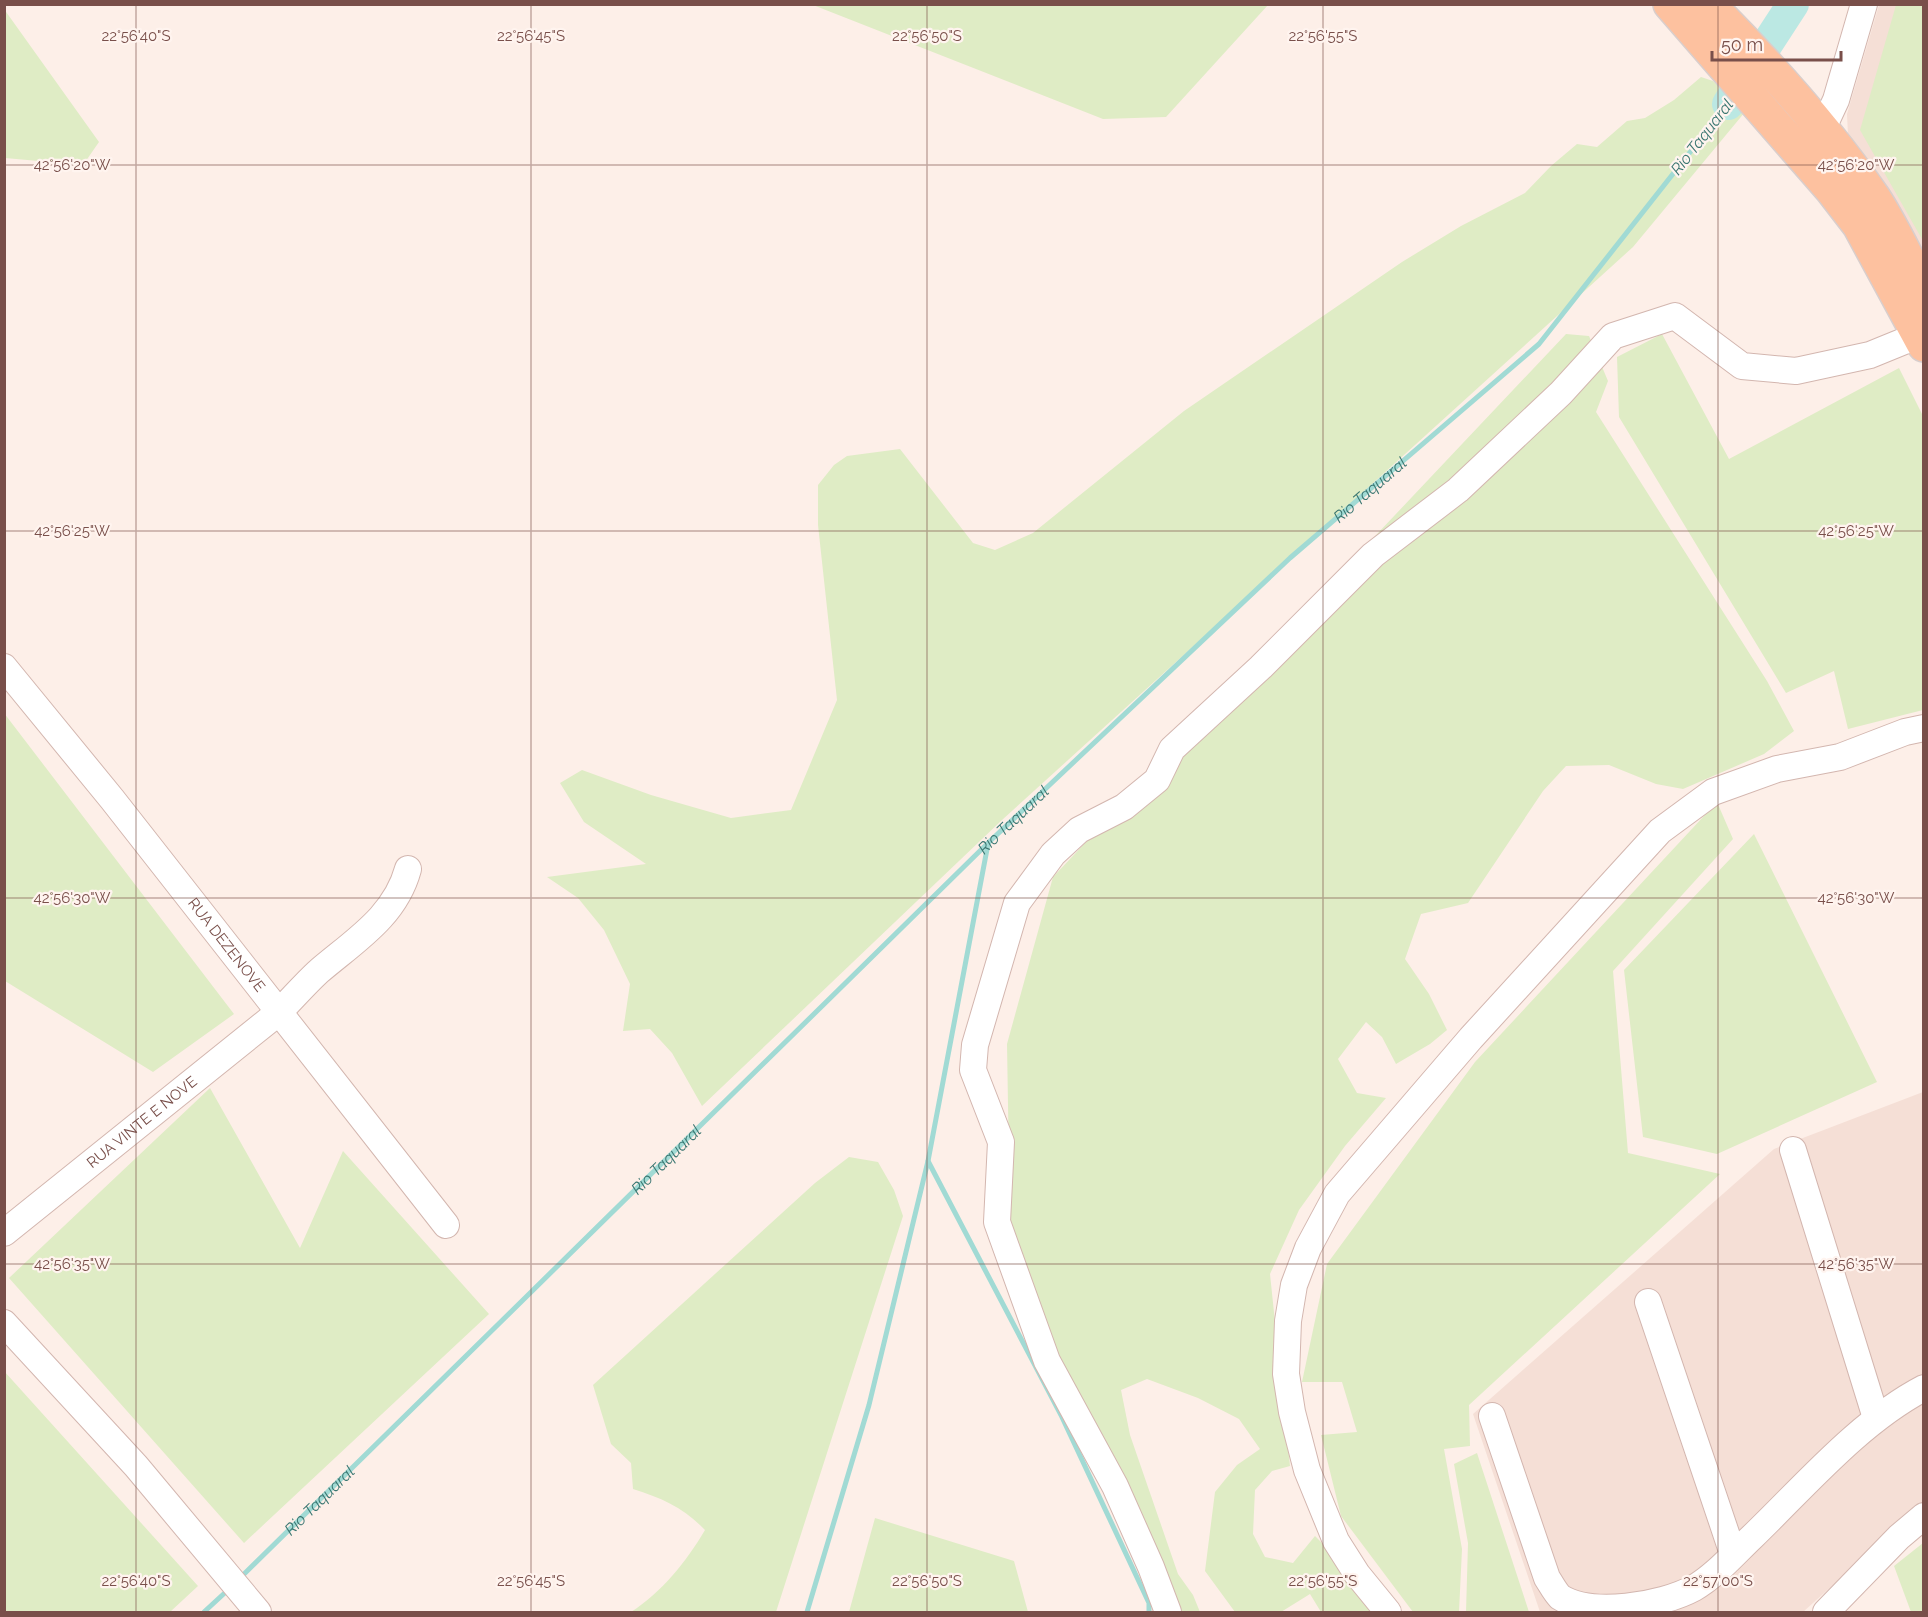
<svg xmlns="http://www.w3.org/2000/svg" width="1928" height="1617" font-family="Raleway,sans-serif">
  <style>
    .residential { fill: #f5dfd6 }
    .green { fill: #dfecc5 }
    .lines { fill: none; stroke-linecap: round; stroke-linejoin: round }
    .stream { stroke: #a1dad4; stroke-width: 5 }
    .river { stroke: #bbe8e3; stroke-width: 32 }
    .minor-casing { stroke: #d3b6af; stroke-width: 28 }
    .major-casing { stroke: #d9cecc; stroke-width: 36 }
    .minor { stroke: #fff; stroke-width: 26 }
    .major { stroke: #fdc19f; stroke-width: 33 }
    .ticks { fill: none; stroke: #794f4a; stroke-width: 1.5; stroke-opacity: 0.45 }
    .labels { text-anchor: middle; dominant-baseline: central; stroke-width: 4.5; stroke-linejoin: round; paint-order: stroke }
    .street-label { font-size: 15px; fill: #794f4a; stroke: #fff4ef }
    .water-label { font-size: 16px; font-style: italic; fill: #3a7671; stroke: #fff4ef }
    .ticks-label { font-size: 15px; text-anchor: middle; fill: #794f4a; stroke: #fff4ef; stroke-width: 4.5; stroke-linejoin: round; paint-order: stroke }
  </style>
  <rect width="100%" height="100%" fill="#fdefe8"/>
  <path class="residential" d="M1879,5H1923V263L1848,135L1847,114Z
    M1923,1092V1504L1803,1612H1540L1473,1414L1774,1149Z"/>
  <path class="green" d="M813,5H1268L1166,117L1103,119Z
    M1896,5H1923V241L1860,130Z
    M4,9L99,142L83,165L5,158Z
    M1701,77L1713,81L1745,112L1633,247L1002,820L702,1106L672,1053L650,1029L623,1031L630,984L604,930L578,898L547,877L646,864L584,822L560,783L582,770L651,795L731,818L791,810L837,700L818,525V485L834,465L847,456L900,449L973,543L995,550L1033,533L1184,411L1402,262L1461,226L1525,193L1551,166L1577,144L1597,147L1627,121L1645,118L1674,100Z
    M1566,334L1589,336L1608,381L1596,412L1767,681L1794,731L1764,754L1683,789L1656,784L1609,765L1566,766L1543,791L1468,903L1421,914L1405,959L1429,994L1447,1030L1430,1044L1396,1064L1382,1037L1366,1022L1338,1059L1357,1093L1386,1098L1345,1146L1299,1210L1270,1274L1290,1466L1272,1471L1255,1490L1253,1534L1265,1557L1293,1563L1315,1536L1335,1556L1377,1612H1321L1310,1594L1281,1612H1235L1205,1571L1215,1492L1237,1465L1260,1449L1239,1419L1198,1398L1147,1379L1121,1390L1130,1435L1178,1574L1193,1595L1200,1612H1157L1063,1387L1010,1226L1007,1044L1053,877Z
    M1662,334L1729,459L1899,368L1923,416V710L1848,729L1834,671L1786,693L1619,417L1617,357Z
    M4,713L234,1014L153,1072L5,981Z
    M1717,802L1733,839L1613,971L1628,1153L1720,1174L1469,1405L1470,1446L1444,1449L1462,1549L1459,1612H1413L1341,1516L1321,1435L1357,1432L1342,1382H1302L1327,1264L1475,1062Z
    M1754,834L1877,1082L1717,1154L1643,1137L1624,970Z
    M210,1088L300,1248L343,1151L489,1314L244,1543L9,1278Z
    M849,1157L878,1162L894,1190L903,1216L776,1612H631C662,1592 686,1562 705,1530C684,1508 662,1498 633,1489L631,1463L611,1444L593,1385L815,1183Z
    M4,1371L198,1586L170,1612H5Z
    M1477,1453L1529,1612H1466L1468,1543L1454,1464Z
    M875,1518L1014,1561L1028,1612H849Z
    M1923,1543V1612H1911L1894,1566Z"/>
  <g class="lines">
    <g class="stream">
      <path d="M988,844L928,1161L1061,1415L1149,1603V1612"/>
      <path id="s1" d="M240,1578L988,843L1290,558L1539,344L1728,104"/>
      <path d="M204,1612L229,1589"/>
      <path d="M807,1612L869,1405L928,1161"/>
    </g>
    <path class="river" d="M1728,104L1793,4"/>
    <g class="minor-casing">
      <g id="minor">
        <path d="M1822,130L1836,100L1864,4"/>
        <path id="s2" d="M4,667L112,799L446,1225"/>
        <path d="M1793,1150L1876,1418"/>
        <path id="s3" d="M4,1233L279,1012C292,999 304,985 318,972C354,941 395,917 408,869"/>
        <path d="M1648,1302L1733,1554"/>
        <path d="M4,1323L136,1466L258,1612"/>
        <path d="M1492,1416L1547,1578C1551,1584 1555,1592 1560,1597C1591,1617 1661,1606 1694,1588C1715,1576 1734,1554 1752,1537C1805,1486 1859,1422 1924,1388"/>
        <path d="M1168,1612L1151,1567L1115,1486L1047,1361L997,1222L1001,1142L973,1070L975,1045L1017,903L1053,854L1079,830L1124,807L1157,780L1172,749L1261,667L1373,555L1458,490L1561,393L1613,336L1675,316L1742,366L1796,371L1870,355L1919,335"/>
        <path d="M1388,1612L1357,1574L1336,1541L1307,1470L1292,1412L1286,1374L1288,1321L1294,1285L1308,1248L1337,1194L1471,1038L1660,831L1713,792L1777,769L1840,757L1905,732L1924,728"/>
        <path d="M1826,1612L1899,1537L1924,1516"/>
      </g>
    </g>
    <g class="major-casing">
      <path id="major" d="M1670,4L1832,190L1859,225L1924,345
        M1708,4C1768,64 1826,128 1874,198C1893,227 1908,260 1924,291"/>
    </g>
    <use href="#minor" class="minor"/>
    <use href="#major" class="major"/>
  </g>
  <path class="ticks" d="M136,4V1612M531,4V1612M927,4V1612M1323,4V1612M1718,4V1612M4,165H1924M4,531H1924M4,898H1924M4,1264H1924"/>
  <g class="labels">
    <g class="street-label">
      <text stroke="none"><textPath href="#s2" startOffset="356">RUA DEZENOVE</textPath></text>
      <text stroke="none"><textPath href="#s3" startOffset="177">RUA VINTE E NOVE</textPath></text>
    </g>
    <g class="water-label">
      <text transform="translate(1702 137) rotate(-52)">Rio Taquaral</text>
      <text stroke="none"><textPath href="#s1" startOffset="1569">Rio Taquaral</textPath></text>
      <text stroke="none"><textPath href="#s1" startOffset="1083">Rio Taquaral</textPath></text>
      <text stroke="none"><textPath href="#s1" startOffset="597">Rio Taquaral</textPath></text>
      <text stroke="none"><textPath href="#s1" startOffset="111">Rio Taquaral</textPath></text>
    </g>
  </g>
  <g class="ticks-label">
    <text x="136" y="41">22°56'40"S</text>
    <text x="531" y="41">22°56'45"S</text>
    <text x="927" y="41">22°56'50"S</text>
    <text x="1323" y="41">22°56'55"S</text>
    <text x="1856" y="170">42°56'20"W</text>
    <text x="72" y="170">42°56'20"W</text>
    <text x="1856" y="536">42°56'25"W</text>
    <text x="72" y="536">42°56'25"W</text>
    <text x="1856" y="903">42°56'30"W</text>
    <text x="72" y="903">42°56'30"W</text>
    <text x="1856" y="1269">42°56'35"W</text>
    <text x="72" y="1269">42°56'35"W</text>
    <text x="136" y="1586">22°56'40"S</text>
    <text x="531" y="1586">22°56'45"S</text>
    <text x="927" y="1586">22°56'50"S</text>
    <text x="1323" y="1586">22°56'55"S</text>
    <text x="1718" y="1586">22°57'00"S</text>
  </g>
  <rect width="1928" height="1617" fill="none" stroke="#794f4a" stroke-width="12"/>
  <path d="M1712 51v9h129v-9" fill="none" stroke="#794f4a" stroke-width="3"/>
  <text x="1721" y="51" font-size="18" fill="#794f4a" stroke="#fff4ef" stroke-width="4.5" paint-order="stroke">50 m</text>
</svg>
